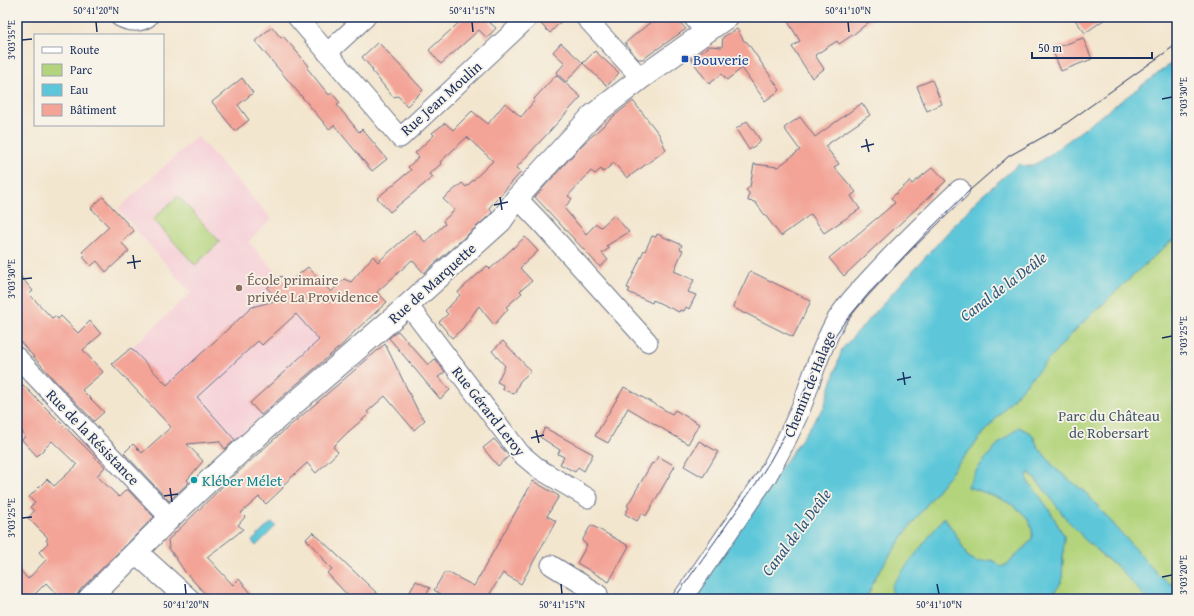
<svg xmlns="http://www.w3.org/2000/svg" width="1194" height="616" font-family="'Gentium Book Plus',serif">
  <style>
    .built { fill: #f6cfd7 }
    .green { fill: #b3d47c; stroke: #67826d }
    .water { fill: #5dc7d9; stroke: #3c7b9c }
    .building { fill: #f3a497 }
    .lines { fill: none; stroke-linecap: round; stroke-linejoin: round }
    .street-casing { stroke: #676f86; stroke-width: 21 }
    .secondary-casing { stroke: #676f86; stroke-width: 24 }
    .street { stroke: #fff; stroke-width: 19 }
    .secondary { stroke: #fff; stroke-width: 22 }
    .tram { stroke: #1b2f5e; stroke-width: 1 }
    .ticks { fill: none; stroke: #1b2f5e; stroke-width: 1.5 }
    .transit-dot { fill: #1a4fb4; stroke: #f7f3e8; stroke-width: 1.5 }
    .education-dot { fill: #8d6e63; stroke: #f7f3e8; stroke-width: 1.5 }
    .culture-dot { fill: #0f9aa8; stroke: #f7f3e8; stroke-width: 1.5 }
    .labels { text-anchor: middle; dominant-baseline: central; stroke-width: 3.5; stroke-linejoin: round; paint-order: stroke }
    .transit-label { font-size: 15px; fill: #164399; stroke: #f7f3e8; text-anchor: start }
    .street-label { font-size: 15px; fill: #1b2f5e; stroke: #f7f3e8 }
    .education-label { font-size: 15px; fill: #785e54; stroke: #f7f3e8; text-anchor: start }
    .park-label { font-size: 15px; fill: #415866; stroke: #f7f3e8 }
    .culture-label { font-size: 15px; fill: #0d838f; stroke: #f7f3e8; text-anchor: start }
    .water-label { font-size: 16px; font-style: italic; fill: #2c557d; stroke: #f7f3e8 }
    .neatline { fill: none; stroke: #1b2f5e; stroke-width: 1.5 }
    .ticks-label { font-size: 10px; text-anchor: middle; fill: #1b2f5e }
  </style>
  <rect width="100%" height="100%" fill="#f7f3e8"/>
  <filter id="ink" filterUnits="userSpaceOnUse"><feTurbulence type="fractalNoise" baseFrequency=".025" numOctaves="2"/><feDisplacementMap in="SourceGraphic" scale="8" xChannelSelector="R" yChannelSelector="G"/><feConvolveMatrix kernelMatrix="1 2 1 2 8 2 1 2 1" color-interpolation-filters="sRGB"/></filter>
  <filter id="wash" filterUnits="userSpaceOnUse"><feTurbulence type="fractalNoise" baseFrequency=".012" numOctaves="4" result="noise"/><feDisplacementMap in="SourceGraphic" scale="16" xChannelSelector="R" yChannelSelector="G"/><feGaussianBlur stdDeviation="0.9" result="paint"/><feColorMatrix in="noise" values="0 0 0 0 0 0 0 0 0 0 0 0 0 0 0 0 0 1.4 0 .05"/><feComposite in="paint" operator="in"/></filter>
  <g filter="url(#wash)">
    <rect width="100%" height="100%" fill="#f3e6cf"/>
    <path class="built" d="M197,136L272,219L248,242L343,344L225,449L131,348L191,293L118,209Z"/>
    <path class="green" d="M178,196L220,242L195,265L153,219Z
      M1177,236V588L1159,576L1086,493L1056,469L1038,447L1032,434L1019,427L997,445L978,468L968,487C988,493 1024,504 1031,526C1032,530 1033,534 1032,538C1030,543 1023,548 1019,552C1011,559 1013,562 1001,567L991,560L977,562L967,556L959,540L944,517L924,544L893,595L901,599H880L881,594L867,597L876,576L908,529L954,469L1009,403L1078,327L1141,268Z
      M1029,472L1049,495L1067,520L1078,531L1084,539L1100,552L1103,557L1115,564L1148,599H1054L1055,593L1062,580L1064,536L1050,511L1039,495L1028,482L1027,477Z"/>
    <path class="water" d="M1177,59V236L1141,268L1078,327L1009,403L954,469L908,529L876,576L867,597L863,599H689L824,407L842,349L978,199L1019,164C1029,169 1032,165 1041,161Z
      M1019,427L1032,434L1038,447L1056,469L1086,493L1159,576L1177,588V599H1148L1146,598L1115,564L1103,556L1100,552L1084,539L1078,531L1067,520L1041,485L1029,472L1027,477L1028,482L1039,495L1050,511L1064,536L1062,580L1055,593L1054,599H901L893,595L891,586L944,517L959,540L967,556L977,562L991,560L996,562L1001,567C1013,563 1011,559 1019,552C1024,548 1030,543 1032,538C1033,534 1032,530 1031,526C1024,504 987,493 967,487L978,468L997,445Z
      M272,522L276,526L256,546L252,541Z"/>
    <g id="blocks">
      <path class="building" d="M465,17H495L489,22L496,28L487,38L479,30L441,64L429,50Z
        M546,17H565L550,33L540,23Z
        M662,17H675L686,29L643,59H638L625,43L652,21L654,23Z
        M785,17H875L854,34L839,44L837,41L815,55L824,69L812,78L792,47L800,41Z
        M1073,17H1108L1085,33Z
        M272,27L281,38L283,36L309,66L307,68L329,95L332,93L340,103L337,105L359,132L362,129L387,159L372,171L334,125L329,129L255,41Z
        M737,29L744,41L747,42L780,90L765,101L742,68L727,80L722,74L709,84L691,59L710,46L722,47L723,37Z
        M1083,38L1092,59L1061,71L1052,49Z
        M378,42L423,90L407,106L398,96L393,97L372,71L373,70L362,57Z
        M561,43L583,63L566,82L556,73L565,63L553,52Z
        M595,51L619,73L607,86L583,63Z
        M556,75L581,97L516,168L521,172L489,208L492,212V213L424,273L412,260L377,292L387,302L355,331L343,344L261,415L250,403L319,340L296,314L262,345L258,341L197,397L235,440L225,449L219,441L187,444L203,461L187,480L189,482L169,501L124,453L133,444L142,453L171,427L112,364L131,348L167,385L252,307L278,300L267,288L281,276L287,284L308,267L331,292L344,279L351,282L373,256L378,262L414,230L425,242L445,224L443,221L455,210L443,199L462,183L466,187L493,161L467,137L440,162L441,164L429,174L433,177L390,212L377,198L411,170L408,167L419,157L415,153L434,135L432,133L445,123L453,130L472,111L488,124L505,103L521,117L535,100L534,99Z
        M242,78L253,93L238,105L249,120L235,131L212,102Z
        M932,80L942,104L927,111L917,86Z
        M633,101L659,134L666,150L627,178L614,163L603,172L601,169L595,174L591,171L568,196L572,199L564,208L586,234L596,224L601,227L614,215L629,232L606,246L610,248L602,253L608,260L600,267L535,197L582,145L614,116Z
        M862,103L870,115L825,146L839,164L834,167L856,192L851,196L860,209L824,233L811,214L781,236L755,202L748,201L749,193L746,190L750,187L754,164L778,167L800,150L784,128L800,117L815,137Z
        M747,121L761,141L749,150L736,129Z
        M933,167L946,181L865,256L844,276L829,258L895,203L891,198L910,181L912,184Z
        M103,197L134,231L121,242L129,251L106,272L97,261L91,266L83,257L85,255L82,252L109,227L91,208Z
        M657,234L682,245L680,249L683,250L674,271L694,280L688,292L696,295L689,309L686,307L684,311L680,310L679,312L653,300L652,303L628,292L630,289L627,288L644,250L645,251L652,236L656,237Z
        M525,237L538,251L520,268L532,281L520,291L522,293L506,307L508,309L494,325L479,306L463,328L452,338L439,322L448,314L445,311L460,295L458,292L487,266L490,269Z
        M750,271L811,301L793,337L745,313V314L733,307Z
        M17,272L33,291L29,294L52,318L55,316L58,319L61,316L78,333L90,321L101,334L83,350L103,372L82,390L104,412L94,421L57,383L17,338Z
        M398,331L428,365L435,359L445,372L438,377L450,390L440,399L389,338Z
        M503,341L531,371L520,381L514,394L502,389L503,385L497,382L505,366L492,351Z
        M385,344L419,413L425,420L414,430L385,396L367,412L369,414L348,432L333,447L338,452L316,473L307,463L282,486L283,488L266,504L259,497L241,513L245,517L238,525L243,529L236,535L207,557L233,585L239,579L256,599H210L185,572L169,548L168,540L226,483L271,442Z
        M17,379L105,467L97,476L119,497L127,489L154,517L80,590L75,599H61L46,583L30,599H17V567L28,579L46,560L39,552L48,543L46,540L48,538L28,518L34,511L30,507L35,503L29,497L47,479L54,486L77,465L52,441L37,456L22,440L25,436L17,425Z
        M624,387L672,414L675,410L699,424L688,444L628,408L608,443L595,436Z
        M545,428L593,454L584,471L578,467L575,472L560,464L564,457L558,454L560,450L540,437Z
        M494,439L509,456L498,466L483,448Z
        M699,441L718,452L703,477L684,466Z
        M658,456L675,466L646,516L642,513L637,521L625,514L629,507L627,506L652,463L654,464Z
        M533,481L559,496L547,516L556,521L521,584L503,573L489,595L496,599H449L434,590L444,573H449L474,586Z
        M591,525L629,546L609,582L577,563L587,545L582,541Z
        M313,532L383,599H351L327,573L332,569L323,560L324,559L306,539Z
        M416,581L430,588L424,599H406Z"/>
    </g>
  </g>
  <g filter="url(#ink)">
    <use href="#blocks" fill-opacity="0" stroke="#676f86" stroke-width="1"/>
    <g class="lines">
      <g class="street-casing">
        <path id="street" d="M120,17C129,22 140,23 148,17
          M297,17L400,138L529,17
          M585,17L641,78
          M693,17L705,32
          M327,53L366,17
          M517,198L540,222L648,342
          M408,305L520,453L539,469L588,498
          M17,357L170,518
          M551,565L598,594
          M682,599L767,476C781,451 794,426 804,400C813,374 821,348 834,324C843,308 855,295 868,281C897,249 928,219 960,189"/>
      </g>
      <g class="secondary-casing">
        <path id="secondary" d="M136,552L188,599
          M89,599L179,509L212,478L266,428L399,313L491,230L501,221L517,198L592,116L641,78L727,17"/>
      </g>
      <use href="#street" class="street"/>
      <use href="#secondary" class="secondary"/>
      <path class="tram" d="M674,599L757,482L770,461L784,436L816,365L823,353L843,324L869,293L931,228L970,190L1009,156L1061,127L1177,44"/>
    </g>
  </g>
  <path class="ticks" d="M96,22L97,32M472,22L473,32M848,22L849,32M22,40L32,39M1162,99L1172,97M866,139L869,152M861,147L874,144M500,197L502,210M494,205L508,202M133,255L135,269M127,263L141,261M22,279L32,278M1162,338L1172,336M903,372L905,385M897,380L911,377M536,430L539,443M531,438L544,435M170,488L172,502M164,496L178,494M22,518L32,517M1162,577L1172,575M185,584L186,594M561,584L562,594M937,584L939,594"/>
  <rect class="transit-dot" x="681" y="55" width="8" height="8" rx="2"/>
  <circle class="education-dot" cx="239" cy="288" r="4"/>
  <circle class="culture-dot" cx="194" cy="480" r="4"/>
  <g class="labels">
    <g class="transit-label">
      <text x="693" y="59">Bouverie</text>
    </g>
    <g class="street-label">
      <text transform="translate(441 98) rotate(-42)">Rue Jean Moulin</text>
      <text transform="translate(432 283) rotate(-42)">Rue de Marquette</text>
      <text transform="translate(809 384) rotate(-68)">Chemin de Halage</text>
      <text transform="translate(489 411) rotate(52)">Rue Gérard Leroy</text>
      <text transform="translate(93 437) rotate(46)">Rue de la Résistance</text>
    </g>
    <g class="education-label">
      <text x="247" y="279">École primaire<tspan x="247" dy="17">privée La Providence</tspan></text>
    </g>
    <g class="park-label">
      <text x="1109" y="415">Parc du Château<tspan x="1109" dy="17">de Robersart</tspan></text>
    </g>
    <g class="culture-label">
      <text x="202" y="480">Kléber Mélet</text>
    </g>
    <g class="water-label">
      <text transform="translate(1003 286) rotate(-37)">Canal de la Deûle</text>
      <text transform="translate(796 532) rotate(-53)">Canal de la Deûle</text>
    </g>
  </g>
  <rect width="1194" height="616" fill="none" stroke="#f7f3e8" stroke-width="44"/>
  <rect x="34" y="34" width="130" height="92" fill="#f7f3e8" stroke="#9fa5b1"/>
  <rect x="42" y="47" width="20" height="6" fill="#ffffff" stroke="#9fa5b1"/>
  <text x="70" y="54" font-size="12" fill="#1b2f5e">Route</text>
  <rect x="42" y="64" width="20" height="12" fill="#b3d47c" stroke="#9fa5b1"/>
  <text x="70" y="74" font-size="12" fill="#1b2f5e">Parc</text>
  <rect x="42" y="84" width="20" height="12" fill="#5dc7d9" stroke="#9fa5b1"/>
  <text x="70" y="94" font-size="12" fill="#1b2f5e">Eau</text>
  <rect x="42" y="104" width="20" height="12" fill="#f3a497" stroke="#9fa5b1"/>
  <text x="70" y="114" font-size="12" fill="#1b2f5e">Bâtiment</text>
  <path d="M1032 52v6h120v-6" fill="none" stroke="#1b2f5e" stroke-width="2"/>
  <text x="1038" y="52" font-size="12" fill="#1b2f5e" stroke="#f7f3e8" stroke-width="3" paint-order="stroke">50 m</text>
  <rect x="22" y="22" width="1150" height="572" class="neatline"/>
  <g class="ticks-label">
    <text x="96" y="14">50°41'20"N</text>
    <text x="472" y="14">50°41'15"N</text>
    <text x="848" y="14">50°41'10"N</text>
    <text transform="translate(11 40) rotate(-90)" y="4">3°03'35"E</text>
    <text transform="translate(1183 97) rotate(-90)" y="4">3°03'30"E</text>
    <text transform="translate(11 279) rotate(-90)" y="4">3°03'30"E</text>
    <text transform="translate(1183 336) rotate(-90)" y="4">3°03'25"E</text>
    <text transform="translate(11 518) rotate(-90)" y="4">3°03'25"E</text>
    <text transform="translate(1183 575) rotate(-90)" y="4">3°03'20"E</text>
    <text x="186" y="608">50°41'20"N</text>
    <text x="562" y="608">50°41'15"N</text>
    <text x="939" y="608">50°41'10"N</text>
  </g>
</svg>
